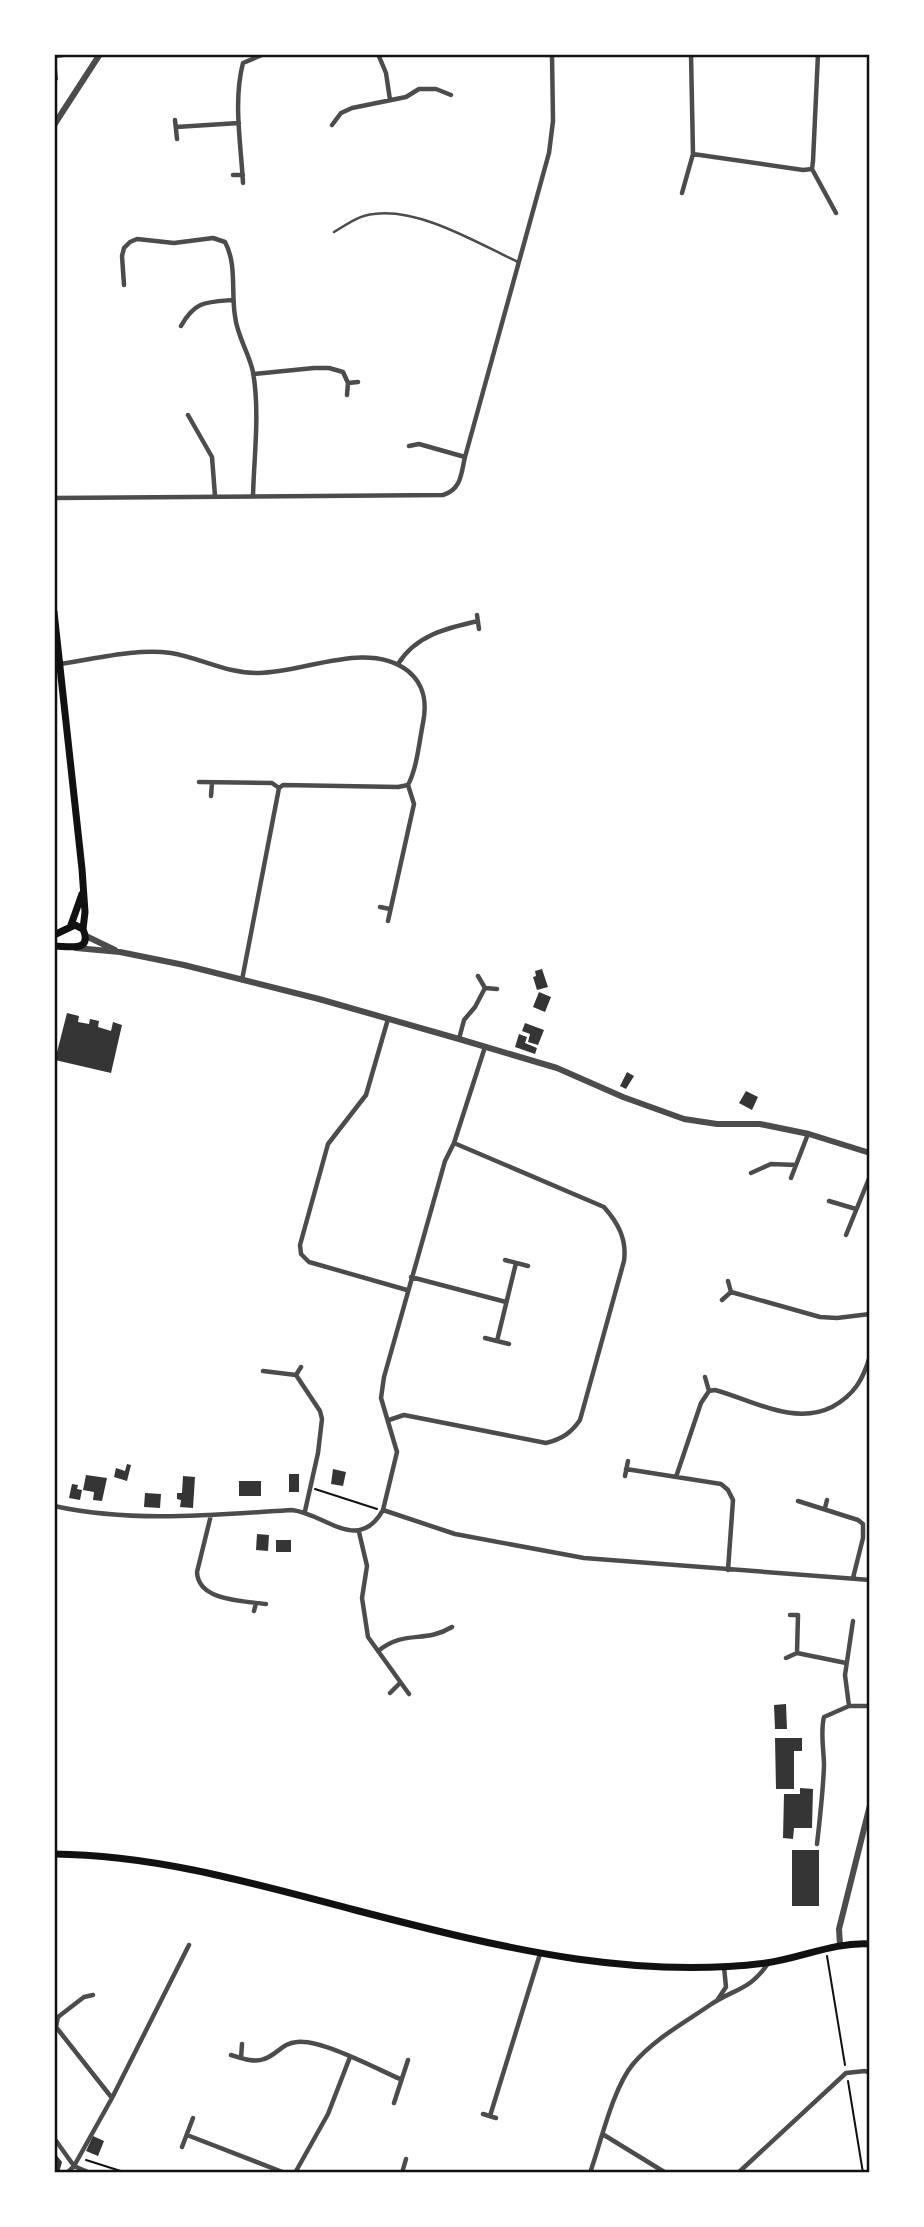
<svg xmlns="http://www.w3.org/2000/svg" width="924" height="2227" font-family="'PT Sans Narrow',sans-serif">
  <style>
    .building { fill: #353535 }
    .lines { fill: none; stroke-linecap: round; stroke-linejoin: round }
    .path { stroke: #111; stroke-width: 2 }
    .service { stroke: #4c4c4c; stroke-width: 2.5 }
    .minor { stroke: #4c4c4c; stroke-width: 4.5 }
    .tertiary { stroke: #4c4c4c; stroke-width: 6 }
    .primary { stroke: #111; stroke-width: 7 }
    .neatline { fill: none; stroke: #111; stroke-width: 2.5 }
  </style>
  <rect width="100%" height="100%" fill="#fff"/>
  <path class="building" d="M54,54H73V56L56,58L58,80L54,81Z
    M542,969L548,987L537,990L533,977L536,976L535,971Z
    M539,992L551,997L545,1012L533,1007Z
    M67,1013L79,1016L78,1022L89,1024L90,1019L99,1021L98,1027L111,1031L113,1022L122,1025L111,1073L55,1060Z
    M525,1023L544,1030L538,1045L528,1042L530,1034L522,1031Z
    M519,1034L527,1037L525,1043L537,1048L535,1054L515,1047Z
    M627,1072L634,1076L626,1089L620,1086Z
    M746,1091L758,1097L752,1110L739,1103Z
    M127,1464L131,1465L127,1481L114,1477L116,1468L125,1471Z
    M333,1469L346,1472L343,1486L331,1484Z
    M289,1474H299V1492H289Z
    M86,1475L107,1478L102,1501L93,1500L94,1492L83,1490Z
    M183,1476L195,1477L193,1508L180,1507L181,1500L177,1499V1493H182Z
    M239,1481H261V1496H239Z
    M72,1484L78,1485L77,1489L82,1490L80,1500L69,1498Z
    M145,1493L161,1494L160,1508L144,1507Z
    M257,1534L269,1535L268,1551L256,1550Z
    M276,1540H291V1552H276Z
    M786,1704L787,1729H775L774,1705Z
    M775,1738H802V1751H794V1789H776Z
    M800,1788L813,1789L812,1828H794L793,1839L783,1838L784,1794H800Z
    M792,1850H819V1906H792Z
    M93,2136L104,2141L98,2156L86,2151Z
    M54,2152L62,2162L59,2173L54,2171Z"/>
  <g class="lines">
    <path class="path" d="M315,1489L377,1509
      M827,1956L845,2065
      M848,2081L863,2173
      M86,2160L127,2173"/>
    <path class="service" d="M334,232C346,225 359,215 374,214C420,208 477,243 518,262"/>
    <path class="minor" d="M378,54L386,73L390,100
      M691,54L693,154L803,170L812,169L813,161L818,54
      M175,120L177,139
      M332,125L341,113L352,108L406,97L419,89H436L451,95
      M176,127L239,123
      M812,169L836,213
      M233,175H243
      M243,183C241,144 233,101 243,63L264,54
      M682,193L693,154
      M124,285L122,256L124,248L130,242L137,239L174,243L213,238L225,242C237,264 231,292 235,316C237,336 249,353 253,372C260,412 254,456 253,496
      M181,326C195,301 206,302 233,300
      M253,374L314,368H329L343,372L348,383L347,395
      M348,383L358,382
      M188,415L212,457L215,496
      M409,446L419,444L465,457
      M54,498L443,495C462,489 461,473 465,457L549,153L553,121L552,54
      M477,615L479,629
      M60,664C95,659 136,648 171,653C201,658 228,674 259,673C306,672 368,640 408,671C425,685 427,703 423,723C419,743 417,768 408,785L398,787L283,785L279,788L242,980
      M398,664C416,635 447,628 478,621
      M199,782L272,783L279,788
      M211,796L212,783
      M380,907L390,909
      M388,921L414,804L408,785
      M478,976L485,988L497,989
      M388,1019L366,1095L328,1144L300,1245L301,1254L309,1262L407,1290
      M459,1039L464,1020L475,1007L485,988
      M751,1173L771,1164L796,1165
      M791,1178L808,1134
      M829,1201L856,1209
      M846,1235L870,1176
      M505,1260L528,1266
      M411,1277L506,1302
      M731,1292L820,1317L837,1318L870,1314
      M722,1300L731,1292L728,1281
      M485,1338L509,1344
      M497,1341L516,1263
      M263,1371L296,1375L320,1411L322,1419L318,1453L305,1511
      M296,1375L301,1367
      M705,1377L709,1391
      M389,1420L404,1415L546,1443C562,1439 571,1433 580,1420L624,1261C627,1239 618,1223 604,1207L454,1143
      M626,1469L721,1484L728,1490L733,1500L728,1570
      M625,1476L628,1461
      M676,1477L701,1403L709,1391L715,1390C752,1400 794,1426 832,1407C854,1395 863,1380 870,1356
      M798,1501L858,1520L863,1524V1538L853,1578
      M54,1506C132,1523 213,1515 292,1510C326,1514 358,1554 383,1510L397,1452L381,1398L384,1377L445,1161L454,1143L485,1047
      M825,1508L827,1500
      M383,1510L455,1534L584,1558L870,1580
      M211,1515L197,1572C198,1601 243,1601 266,1604
      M359,1532L367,1566L362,1598L368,1637L409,1694
      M254,1611L256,1603
      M790,1615H798L797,1653
      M378,1651C406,1629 424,1644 452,1627
      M786,1658L797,1653L846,1663
      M390,1693L400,1683
      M849,1706L845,1675L853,1621
      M817,1844C820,1818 823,1792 824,1766C824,1750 820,1733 824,1717L849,1706H870
      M93,1995L84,1997L58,2017L56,2027L112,2098
      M718,1999L726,1987L724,1967
      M231,2055C241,2058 254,2063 264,2059C277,2055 282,2043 297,2042C321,2039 377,2069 400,2079
      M241,2058L242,2044
      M394,2103L408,2060
      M483,2114L496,2118
      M490,2116L540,1954
      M187,2135L285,2173
      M604,2135L666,2173
      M54,2138L74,2166L90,2173
      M182,2147L193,2118
      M67,2173L74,2166L112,2098L189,1945
      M295,2173L328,2114L350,2057
      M402,2173L406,2159
      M590,2173C601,2142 613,2088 633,2064C654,2039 684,2023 710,2005C735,1988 750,1991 769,1962
      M738,2173L846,2073L865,2071L870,2073"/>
    <path class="tertiary" d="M54,125L100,54
      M86,936L115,950
      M76,948L120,952L184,965L319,999L459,1039L557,1068L623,1097L684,1119L717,1124H760L809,1134L870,1153
      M840,1945L839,1929L870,1805"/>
    <path class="primary" d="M54,612L82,869L85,912L83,929
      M71,925L82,894
      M54,935L75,925L83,929C93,953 68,946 54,946
      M54,1854C157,1855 256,1884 355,1910C428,1929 502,1948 577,1959C640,1968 703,1971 766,1963C802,1958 833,1942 870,1944"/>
  </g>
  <rect width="924" height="2227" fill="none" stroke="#ffffff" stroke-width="112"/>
  <rect x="56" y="56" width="812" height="2115" class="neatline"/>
</svg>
